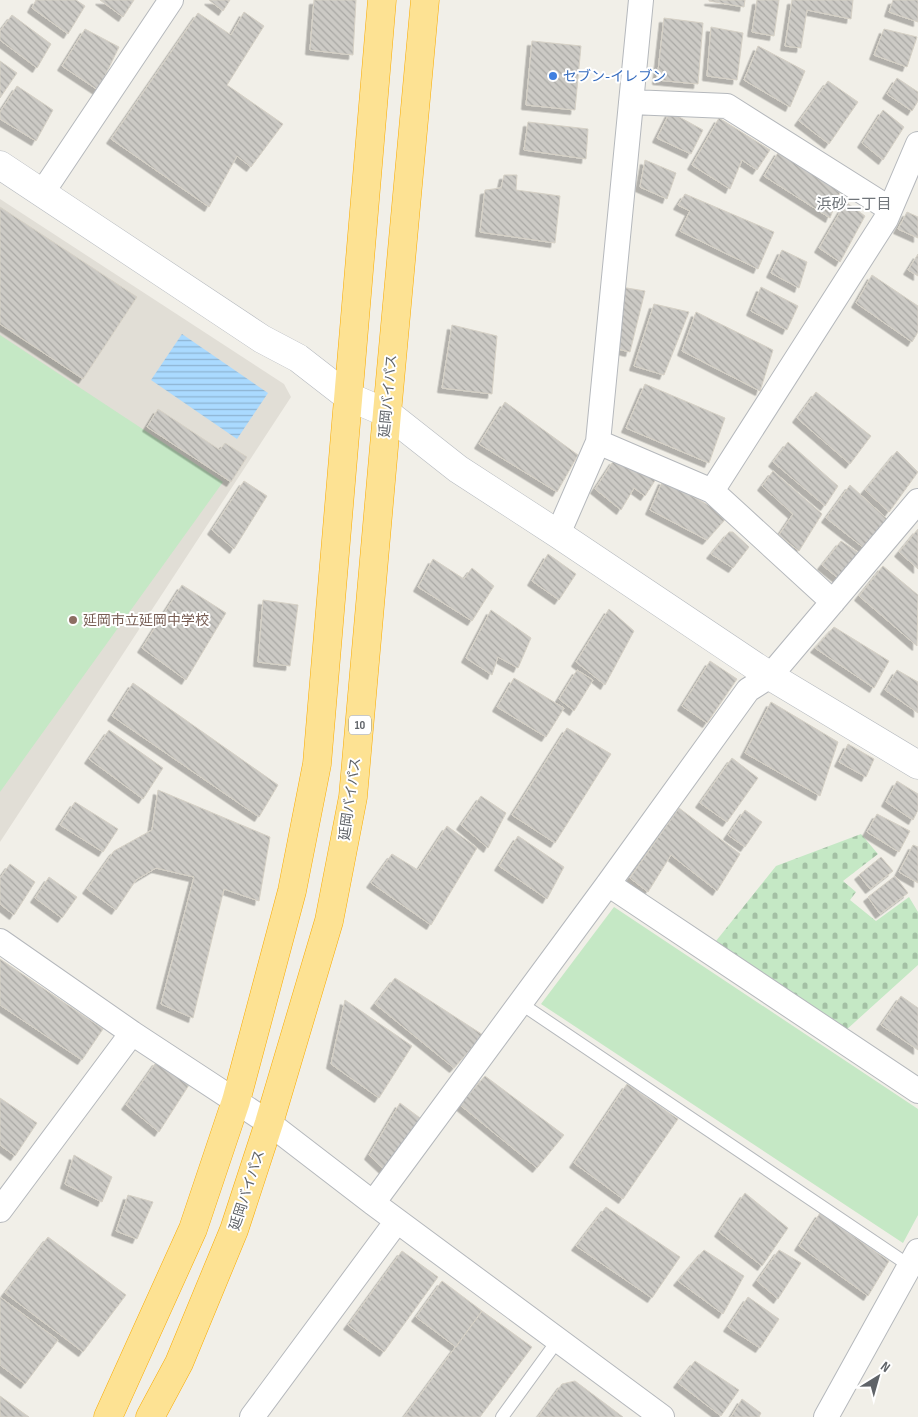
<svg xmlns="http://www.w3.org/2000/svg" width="918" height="1417" font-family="'Sofia Sans Condensed','Noto Sans JP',sans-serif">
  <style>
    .education { fill: #e1ded6 }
    .green { fill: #c5e8c5 }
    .cemetery { fill: url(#cemetery-stones) }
    .water { fill: url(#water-rules) }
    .building { fill: url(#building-back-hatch); stroke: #d6d1c6; filter: url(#shadow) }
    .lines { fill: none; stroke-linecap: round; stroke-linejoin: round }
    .lane-casing { stroke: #b5b8bc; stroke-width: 14 }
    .street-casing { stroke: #b5b8bc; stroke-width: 26 }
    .secondary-casing { stroke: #b6babf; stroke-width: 29 }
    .highway-casing { stroke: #f9ab00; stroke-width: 29 }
    .lane { stroke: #fff; stroke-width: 12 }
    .street { stroke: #fff; stroke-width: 24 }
    .secondary { stroke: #fff; stroke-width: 28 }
    .highway { stroke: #fde293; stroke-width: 28 }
    .shop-dot { fill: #3f7fe0; stroke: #fff; stroke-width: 2 }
    .education-dot { fill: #8d6e63; stroke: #fff; stroke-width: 2 }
    .labels { text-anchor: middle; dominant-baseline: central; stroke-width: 4; stroke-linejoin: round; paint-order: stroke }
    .shield { fill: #fff; stroke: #8f9295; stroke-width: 1 }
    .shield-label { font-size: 12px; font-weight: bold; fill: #5f6368 }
    .shop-label { font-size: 14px; fill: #366cbe; stroke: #fff; text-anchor: start }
    .street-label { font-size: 14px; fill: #5f6368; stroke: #fff }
    .education-label { font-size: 14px; fill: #785e54; stroke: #fff; text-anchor: start }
    .neighbourhood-label { font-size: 15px; fill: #70757a; stroke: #fff }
  </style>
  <defs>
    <pattern id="cemetery-stones" width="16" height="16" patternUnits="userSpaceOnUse" patternTransform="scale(1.25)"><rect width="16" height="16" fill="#c5e8c5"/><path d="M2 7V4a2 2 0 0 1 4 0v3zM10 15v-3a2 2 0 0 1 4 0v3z" fill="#a3c0a4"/></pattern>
    <pattern id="water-rules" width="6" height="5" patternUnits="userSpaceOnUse" patternTransform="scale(1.25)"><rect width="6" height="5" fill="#aadaff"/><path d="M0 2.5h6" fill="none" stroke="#8eb4d2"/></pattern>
    <pattern id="building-back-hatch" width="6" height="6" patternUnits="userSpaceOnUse" patternTransform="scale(1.25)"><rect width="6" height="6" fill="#cccac5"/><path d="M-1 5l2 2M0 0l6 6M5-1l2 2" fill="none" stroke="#a9a8a4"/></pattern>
    <filter id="shadow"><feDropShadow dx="-4.5" dy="4.5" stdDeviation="0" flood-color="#0004"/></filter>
  </defs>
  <rect width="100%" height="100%" fill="#f1efe8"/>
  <path class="education" d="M0,199L284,384L291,397L0,842Z"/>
  <path class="green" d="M0,335L223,482L0,792Z
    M614,907L918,1109V1215L903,1243L541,1004Z"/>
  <path class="cemetery" d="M861,834L878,854L843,881L856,892L850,900L876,921L909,897L918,912V965L845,1031L716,941L776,866Z"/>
  <path class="water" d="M182,334L268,393L237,439L151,380Z"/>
  <path class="building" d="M36,0H76L85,6L68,34L32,8Z
    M100,0H134L123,17Z
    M209,0H230L223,11Z
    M314,0H356L353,55L310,50Z
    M709,0H745L744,7L709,1Z
    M757,0H779L774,36L752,32Z
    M792,0H853L851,19L807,10L801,48L785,46Z
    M893,0H918V22L889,12Z
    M244,12L264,26L227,85L283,124L251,167L237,156L209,207L111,139L198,13L231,35Z
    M12,15L51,44L37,68L0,40V31Z
    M664,18L703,23L698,84L657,80Z
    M711,27L743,33L737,80L707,76Z
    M85,29L119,47L98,90L62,66Z
    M884,29L917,37L907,67L874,55Z
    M532,41L581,46L575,110L526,105Z
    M758,46L805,71L790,107L744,80Z
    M0,61L17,73L0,98Z
    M897,78L918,92V101L912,111L887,94Z
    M828,81L858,102L829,144L799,121Z
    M17,86L53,110L36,141L0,119V112Z
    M883,110L904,127L883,160L862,143Z
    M670,112L703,130L691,154L657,138Z
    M719,118L770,150L757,170L742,160L730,189L692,165Z
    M528,122L588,129L586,159L524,150Z
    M779,151L840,192L830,218L764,176Z
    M645,160L676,173L667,199L640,187Z
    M504,175H517L516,190L560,196L555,243L480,232L485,190L501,188Z
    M685,194L774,232L758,269L680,231L690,211L678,205Z
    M846,202L865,216L840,262L819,248Z
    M0,207L137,297L83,379L0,324Z
    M907,212L918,217V238L898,229Z
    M782,250L807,262L799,288L771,273Z
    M918,254V276L908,270Z
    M872,275L918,306V332L912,342L856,303Z
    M621,287L645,291L630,352L614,348Z
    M761,287L798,306L787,330L751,311Z
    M654,304L689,312L664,375L634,366Z
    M696,312L773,350L760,391L682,351Z
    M452,325L497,336L492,394L442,388Z
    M645,384L725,418L709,463L626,428Z
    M816,392L871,436L850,464L797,418Z
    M505,402L578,455L557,492L479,444Z
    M158,409L220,450L225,443L247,457L231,482L147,427Z
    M788,442L838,486L825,506L773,462Z
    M897,451L918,472L889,512L865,490Z
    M614,460L656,479L645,496L634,488L621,510L595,489Z
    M773,471L822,514L799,551L779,535L793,514L762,486Z
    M663,480L728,516L707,540L650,510Z
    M244,481L267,496L234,549L212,530Z
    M850,485L887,519L864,548L826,518Z
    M918,529V569L899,552Z
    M729,532H733L749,547L733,568L711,554Z
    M841,541L859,553L838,578L822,565Z
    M548,554L576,574L559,600L532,581Z
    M433,559L464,579L472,568L494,586L472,621L418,587Z
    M883,566L918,595L917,646L859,596Z
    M182,585L226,613L186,680L142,648Z
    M263,600L298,605L290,666L258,662Z
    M609,609L634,631L605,685L576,662Z
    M491,610L531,638L518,668L498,657L492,675L466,658Z
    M834,627L889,661L874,688L815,648Z
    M710,661L737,679L707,723L682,706Z
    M577,670L593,680L574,711L559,699Z
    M897,670L918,682V713L885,690Z
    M514,678L564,708L546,737L497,707Z
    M133,683L278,785L259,817L112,716Z
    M771,702L838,742L820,796L745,753Z
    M567,728L611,754L555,843L512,815Z
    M109,730L163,768L143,799L89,759Z
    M848,744L874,759L866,777L839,762Z
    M732,758L758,778L727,822L700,803Z
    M897,781L918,794V810L913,820L886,802Z
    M158,790L270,837L259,901L224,889L193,1018L161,1004L194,877L156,868L136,880L116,910L87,889L114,851L152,830Z
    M481,796L506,813L488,848L461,825Z
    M75,802L118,829L103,852L60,825Z
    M679,808L740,854L717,891L671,855L648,892L630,878Z
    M745,810L762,822L745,847L728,835Z
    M877,814L910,831L899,852L867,832Z
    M447,826L477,848L431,925L371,883L392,854L418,870Z
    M518,836L564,867L547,899L499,866Z
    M913,845L918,847V883L899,872Z
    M881,857L893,871L870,889L859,875Z
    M10,864L35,882L14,915L0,904V878Z
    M895,876L908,893L880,914L868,897Z
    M49,877L77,897L62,918L35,898Z
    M0,959L103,1029L82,1060L0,1005Z
    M395,978L483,1035L454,1068L375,1004Z
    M901,996L918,1008V1050L881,1025Z
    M345,1000L412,1046L379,1098L331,1064Z
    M157,1061L189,1085L159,1132L126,1105Z
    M485,1076L564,1135L537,1168L460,1105Z
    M627,1084L678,1119L623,1199L574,1163Z
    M0,1098L37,1123L15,1156L0,1145Z
    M400,1103L420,1118L385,1170L369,1155Z
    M74,1155L112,1177L102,1202L65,1184Z
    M745,1193L788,1228L762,1266L719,1232Z
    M128,1195L153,1202L137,1239L116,1231Z
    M606,1207L680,1257L652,1298L576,1246Z
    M820,1213L889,1261L868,1296L799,1246Z
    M48,1237L126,1295L83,1352L5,1293Z
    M704,1250L744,1276L723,1314L678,1281Z
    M779,1250L801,1263L778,1299L757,1281Z
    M402,1251L438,1277L384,1352L348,1325Z
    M442,1281L482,1311L456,1347L416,1317Z
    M0,1297L58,1340L25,1384L0,1365Z
    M748,1297L779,1319L760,1348L728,1327Z
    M482,1311L532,1347L480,1417H404Z
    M695,1361L739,1390L721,1416L678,1383Z
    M575,1381L623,1417H538L562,1384Z
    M0,1396L29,1417H0Z
    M742,1399L761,1413L759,1417H731Z"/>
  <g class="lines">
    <g class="lane-casing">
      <path id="lane" d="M520,1003L910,1266
        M502,1417L558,1340"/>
    </g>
    <g class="street-casing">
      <path id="street" d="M631,102L727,106L890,209
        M42,193L171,0
        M598,442L712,491L833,602
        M712,491L886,219L918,144
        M558,534L598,442L641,0
        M608,884L918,1091
        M0,941L132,1033L269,1123L373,1203L662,1417
        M373,1203L608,884L748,690L770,676L918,501
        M0,1210L132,1033
        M252,1417L397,1221
        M826,1417L918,1251"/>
    </g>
    <g class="secondary-casing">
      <path id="secondary" d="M0,165L262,339L298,358L347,396L387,413L458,469L558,534L770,676L918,765"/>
    </g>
    <g class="highway-casing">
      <path id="highway" d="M108,1417L193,1229L236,1101L292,891L317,764L382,0
        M150,1417L179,1363L234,1230L269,1123L329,921L353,797L387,413L425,0"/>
    </g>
    <use href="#lane" class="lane"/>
    <use href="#street" class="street"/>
    <use href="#secondary" class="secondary"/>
    <use href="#highway" class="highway"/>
  </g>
  <circle class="shop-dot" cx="553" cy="76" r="5"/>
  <circle class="education-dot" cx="73" cy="620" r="5"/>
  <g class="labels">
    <rect class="shield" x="349" y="715.5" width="22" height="19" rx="4"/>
    <g class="shield-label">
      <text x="360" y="725">10</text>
    </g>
    <g class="shop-label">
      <text x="563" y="76">セブン-イレブン</text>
    </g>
    <g class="street-label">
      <text transform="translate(388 396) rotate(-85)">延岡バイパス</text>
      <text transform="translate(350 799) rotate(-82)">延岡バイパス</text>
      <text transform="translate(247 1190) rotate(-72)">延岡バイパス</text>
    </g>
    <g class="education-label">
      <text x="83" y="620">延岡市立延岡中学校</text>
    </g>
    <g class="neighbourhood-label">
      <text x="854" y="204">浜砂二丁目</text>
    </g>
  </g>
  <g transform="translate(878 1377) rotate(37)" stroke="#ffffff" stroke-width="4" paint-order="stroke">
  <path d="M0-4L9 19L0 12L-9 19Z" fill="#5f6368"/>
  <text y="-8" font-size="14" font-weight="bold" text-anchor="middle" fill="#5f6368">N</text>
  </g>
</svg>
